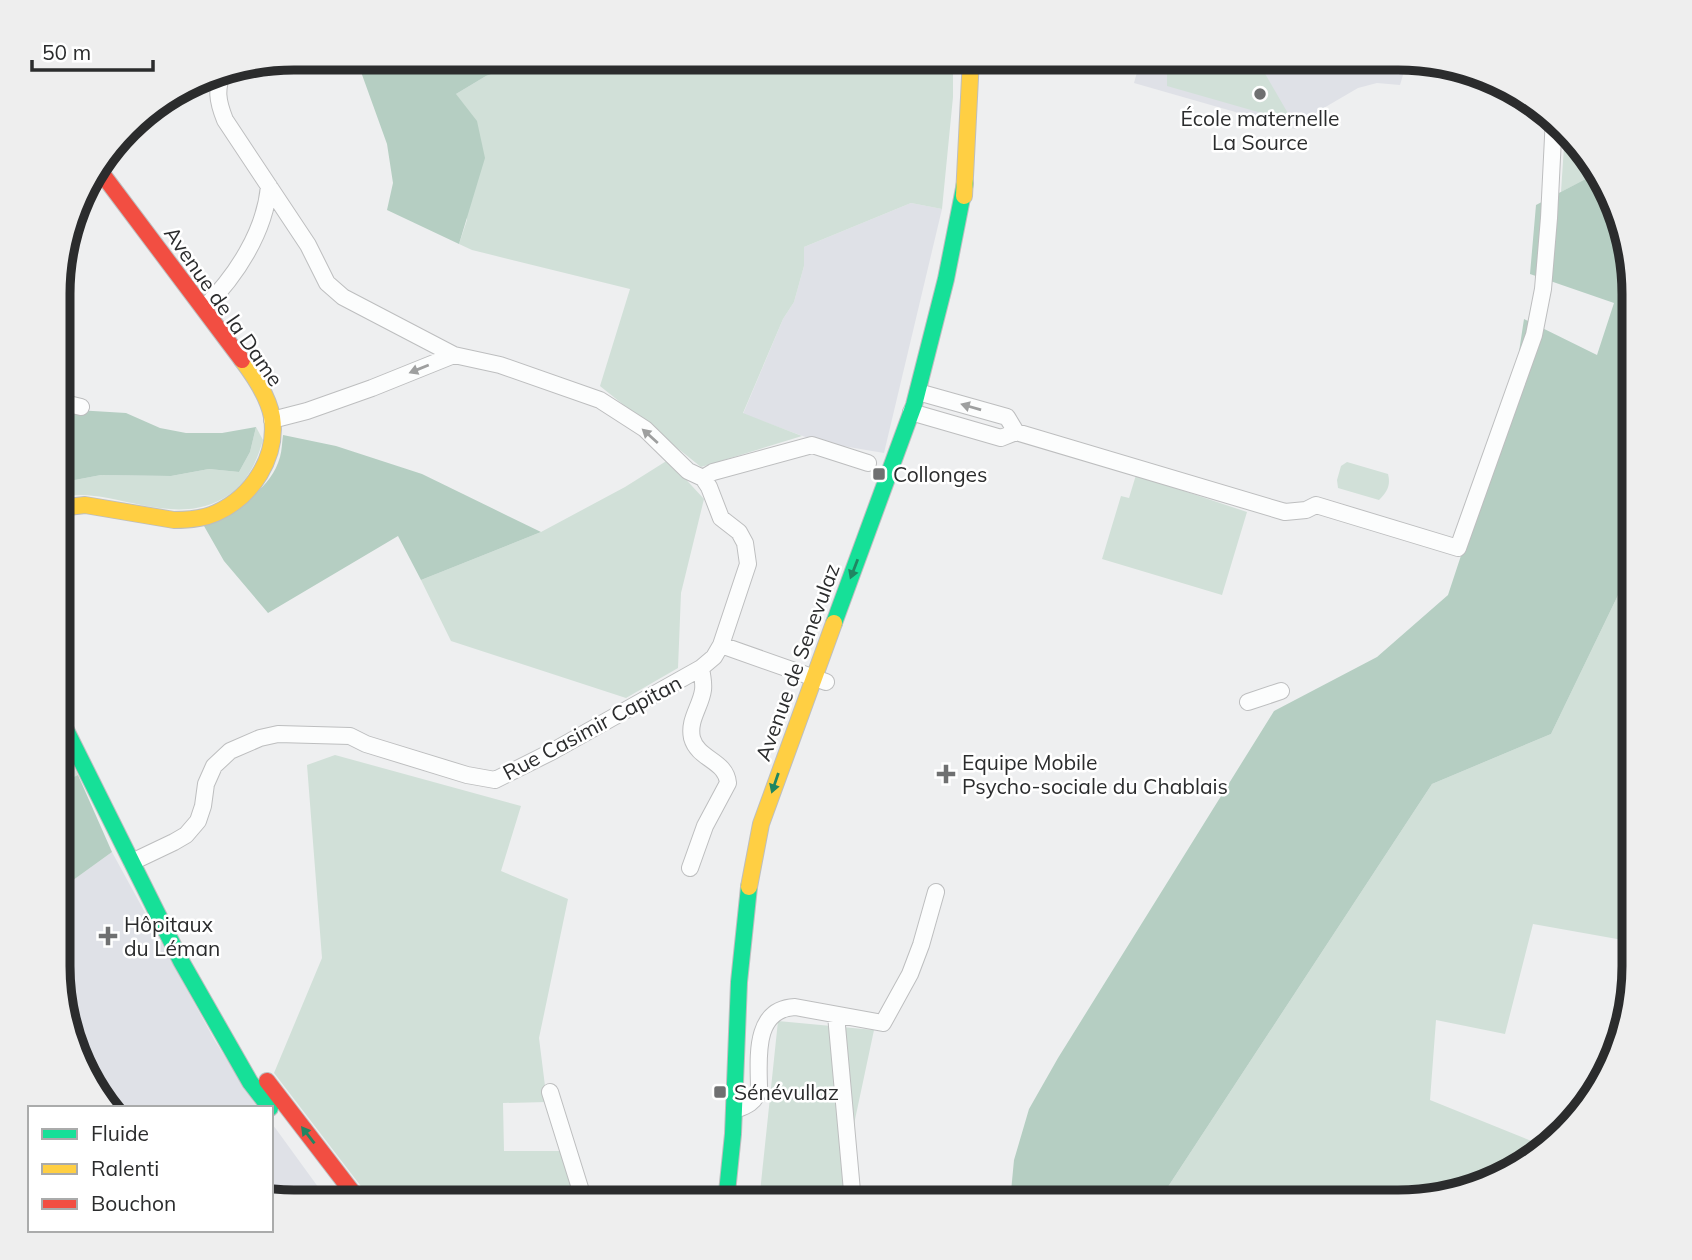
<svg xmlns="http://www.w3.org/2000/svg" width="1692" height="1260" font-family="Mulish,sans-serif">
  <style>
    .built { fill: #dfe1e7 }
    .green { fill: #d1e0d8 }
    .forest { fill: #b5cec2 }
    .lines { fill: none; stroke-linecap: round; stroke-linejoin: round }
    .street-casing { stroke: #bdbebf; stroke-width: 18 }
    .fast-casing { stroke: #bdbebf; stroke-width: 18 }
    .slow-casing { stroke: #bdbebf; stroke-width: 18 }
    .jam-casing { stroke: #bdbebf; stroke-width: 18 }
    .street { stroke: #fcfdfd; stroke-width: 16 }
    .fast { stroke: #16e098; stroke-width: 16 }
    .slow { stroke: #ffcf43; stroke-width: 16 }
    .jam { stroke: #f24e42; stroke-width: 16 }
    .oneway { fill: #9e9f9f }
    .oneway2 { fill: #208662 }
    .poi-dot { fill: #6f7071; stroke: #fff; stroke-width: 2.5 }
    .labels { text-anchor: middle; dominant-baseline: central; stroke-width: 5; stroke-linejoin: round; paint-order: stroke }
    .poi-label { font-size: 21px; fill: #2b2c2d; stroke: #fff; text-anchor: start }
    .street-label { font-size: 21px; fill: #2b2c2d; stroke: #fff }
    .rim { fill: none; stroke: #2b2c2d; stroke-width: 9 }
  </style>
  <rect width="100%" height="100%" fill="#eeeff0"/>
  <path class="built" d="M1141,58H1408L1400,85L1377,83L1358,88L1310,116L1295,129L1134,83Z
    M911,203L942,209L884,453L819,442L743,414L783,319L794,302L804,266V247Z
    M112,852L215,1041L258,1108H111L82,1071L58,982V891Z
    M271,1123L276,1129L329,1202H279L271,1200Z"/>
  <path class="green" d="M539,58H953V97L942,209L911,203L804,247V266L794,302L783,319L743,413L802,436L701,467L600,386L630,289L472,250L459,244L467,220L456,94L486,76Z
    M1133,58H1256L1293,122L1167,86V68Z
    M1565,131L1597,173L1561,192Z
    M256,427L263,440C257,461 248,481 230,494C193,521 148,506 108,498C91,495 76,493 59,498V483L101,475L171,476L209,469L239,472L250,452Z
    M668,460L704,499L681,593L678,668L626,698L451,641L421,580L541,532L625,487Z
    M1347,462L1388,474C1391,485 1387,492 1379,500L1338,488L1337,480L1341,466Z
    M1136,475L1247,512L1222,595L1102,559L1121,496L1129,498Z
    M1634,562V942L1533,924L1505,1034L1436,1020L1430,1100L1544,1146L1502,1178L1398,1202H1158L1432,784L1551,734Z
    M59,738L78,775L69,779L59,765Z
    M335,755L521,806L501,871L568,899L539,1038L547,1102L503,1103L504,1151H562L573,1185L571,1202H373L274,1073L322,958L307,765Z
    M778,1021L874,1030L843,1176V1202H759Z"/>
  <path class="forest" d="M356,58H539L486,76L456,94L477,121L485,158L459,244L387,210L393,183L387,144Z
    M1597,173L1610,190L1634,294V562L1551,734L1432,784L1158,1202H1010L1014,1160L1029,1109L1058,1058L1274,711L1377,657L1448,595L1511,404L1524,319L1597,355L1614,303L1530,274L1536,205Z
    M60,409L126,413L160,428L186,433H222L256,427L250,452L239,472L209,469L171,476L101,475L59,483Z
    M283,435L336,446L422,474L541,532L421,580L398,536L268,613L224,561L204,526C233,508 270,493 280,457C282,450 282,442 283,435Z
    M59,765L69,779L78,775L112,852L58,891Z"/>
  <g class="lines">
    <g class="street-casing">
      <path id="street" d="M223,70C216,90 217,100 225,120L308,245L327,283L343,297L454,355
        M204,308C236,276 265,232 269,186
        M918,392L1007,417L1016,432
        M60,402L81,407
        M911,412L1001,438L1016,432L1285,512L1306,510L1316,505L1458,548L1534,335L1543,289L1549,218L1554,117
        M272,420L307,411L372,388L454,355L500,365L600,400L645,429L688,471L703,478
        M703,478L713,472L812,445L868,463
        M721,645L826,682
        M1248,702L1281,691
        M132,862L174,842L186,835L198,821L203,806L206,784L214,766L230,751L260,738L278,734L350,736L366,744L467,775L495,780L553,751L701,668L714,657L721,645L748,564L745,543L739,532L721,518L709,487L703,478
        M690,868L705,826L728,783C726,760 698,760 692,738C688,720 701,706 703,690C704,683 702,675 701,668
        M836,1015L853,1202
        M550,1092L580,1188L579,1202
        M735,1110C746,1106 755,1103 759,1090C759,1061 752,1009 795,1007L883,1023L910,974L921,945L936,892"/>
    </g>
    <g class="fast-casing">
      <path id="fast" d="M834,623L914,405L946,279L965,183
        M59,716L181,961L250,1082L270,1108
        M726,1202L733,1134L739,982L749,887"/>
    </g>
    <g class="slow-casing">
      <path id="slow" d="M964,196L971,58
        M59,508L85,505L174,520C188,520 203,519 216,513C252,497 278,457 272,417C268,396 255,377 242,360
        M749,887L761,824L834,623"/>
    </g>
    <g class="jam-casing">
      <path id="jam" d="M97,167L242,360
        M267,1081L360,1202"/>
    </g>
    <use href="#street" class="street"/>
    <use href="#fast" class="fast"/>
    <use href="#slow" class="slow"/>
    <use href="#jam" class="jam"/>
  </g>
  <defs><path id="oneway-solid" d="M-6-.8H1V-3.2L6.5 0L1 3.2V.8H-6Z" transform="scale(1.75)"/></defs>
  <g class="oneway">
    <use href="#oneway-solid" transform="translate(419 369) rotate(158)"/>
    <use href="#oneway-solid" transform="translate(971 407) rotate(-164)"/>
    <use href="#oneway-solid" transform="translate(650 436) rotate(-138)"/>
  </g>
  <g class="oneway2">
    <use href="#oneway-solid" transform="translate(854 569) rotate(111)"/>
    <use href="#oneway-solid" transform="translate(775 783) rotate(109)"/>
    <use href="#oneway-solid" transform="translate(308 1135) rotate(-128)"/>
  </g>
  <g class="poi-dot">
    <circle cx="1260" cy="94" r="7"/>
    <rect x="872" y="467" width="14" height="14" rx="3.5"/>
    <path d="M942.5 763.5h7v7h7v7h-7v7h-7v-7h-7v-7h7z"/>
    <path d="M104.5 925.5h7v7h7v7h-7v7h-7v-7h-7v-7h7z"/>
    <rect x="713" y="1085" width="14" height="14" rx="3.5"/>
  </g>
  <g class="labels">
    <g class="poi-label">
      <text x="1260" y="118" text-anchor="middle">École maternelle<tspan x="1260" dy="24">La Source</tspan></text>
      <text x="893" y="474">Collonges</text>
      <text x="962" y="762">Equipe Mobile<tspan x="962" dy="24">Psycho-sociale du Chablais</tspan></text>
      <text x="124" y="924">Hôpitaux<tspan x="124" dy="24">du Léman</tspan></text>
      <text x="734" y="1092">Sénévullaz</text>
    </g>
    <g class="street-label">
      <text transform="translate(224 306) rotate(55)">Avenue de la Dame</text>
      <text transform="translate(797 662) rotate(-70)">Avenue de Senevulaz</text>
      <text transform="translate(592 727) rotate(-28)">Rue Casimir Capitan</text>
    </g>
  </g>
  <path d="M0 0H1692V1260H0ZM294 70H1398A224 224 0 0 1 1622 294V966A224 224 0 0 1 1398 1190H294A224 224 0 0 1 70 966V294A224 224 0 0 1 294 70Z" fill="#eee" fill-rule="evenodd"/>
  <path class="rim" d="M294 70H1398A224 224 0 0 1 1622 294V966A224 224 0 0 1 1398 1190H294A224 224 0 0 1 70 966V294A224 224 0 0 1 294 70Z"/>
  <rect x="28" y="1106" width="245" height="126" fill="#ffffff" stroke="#aaabab" stroke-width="2"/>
  <rect x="42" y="1129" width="35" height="10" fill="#16e098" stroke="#aaabab" stroke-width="2"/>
  <text x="91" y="1141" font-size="21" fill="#2b2c2d">Fluide</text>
  <rect x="42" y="1164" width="35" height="10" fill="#ffcf43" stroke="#aaabab" stroke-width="2"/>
  <text x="91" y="1176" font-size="21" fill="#2b2c2d">Ralenti</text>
  <rect x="42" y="1199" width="35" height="10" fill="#f24e42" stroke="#aaabab" stroke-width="2"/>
  <text x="91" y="1211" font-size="21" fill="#2b2c2d">Bouchon</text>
  <path d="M32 60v10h121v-10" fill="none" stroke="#2b2c2d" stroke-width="3.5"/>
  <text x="42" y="60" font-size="21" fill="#2b2c2d" stroke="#ffffff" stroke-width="5" paint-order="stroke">50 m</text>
</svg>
